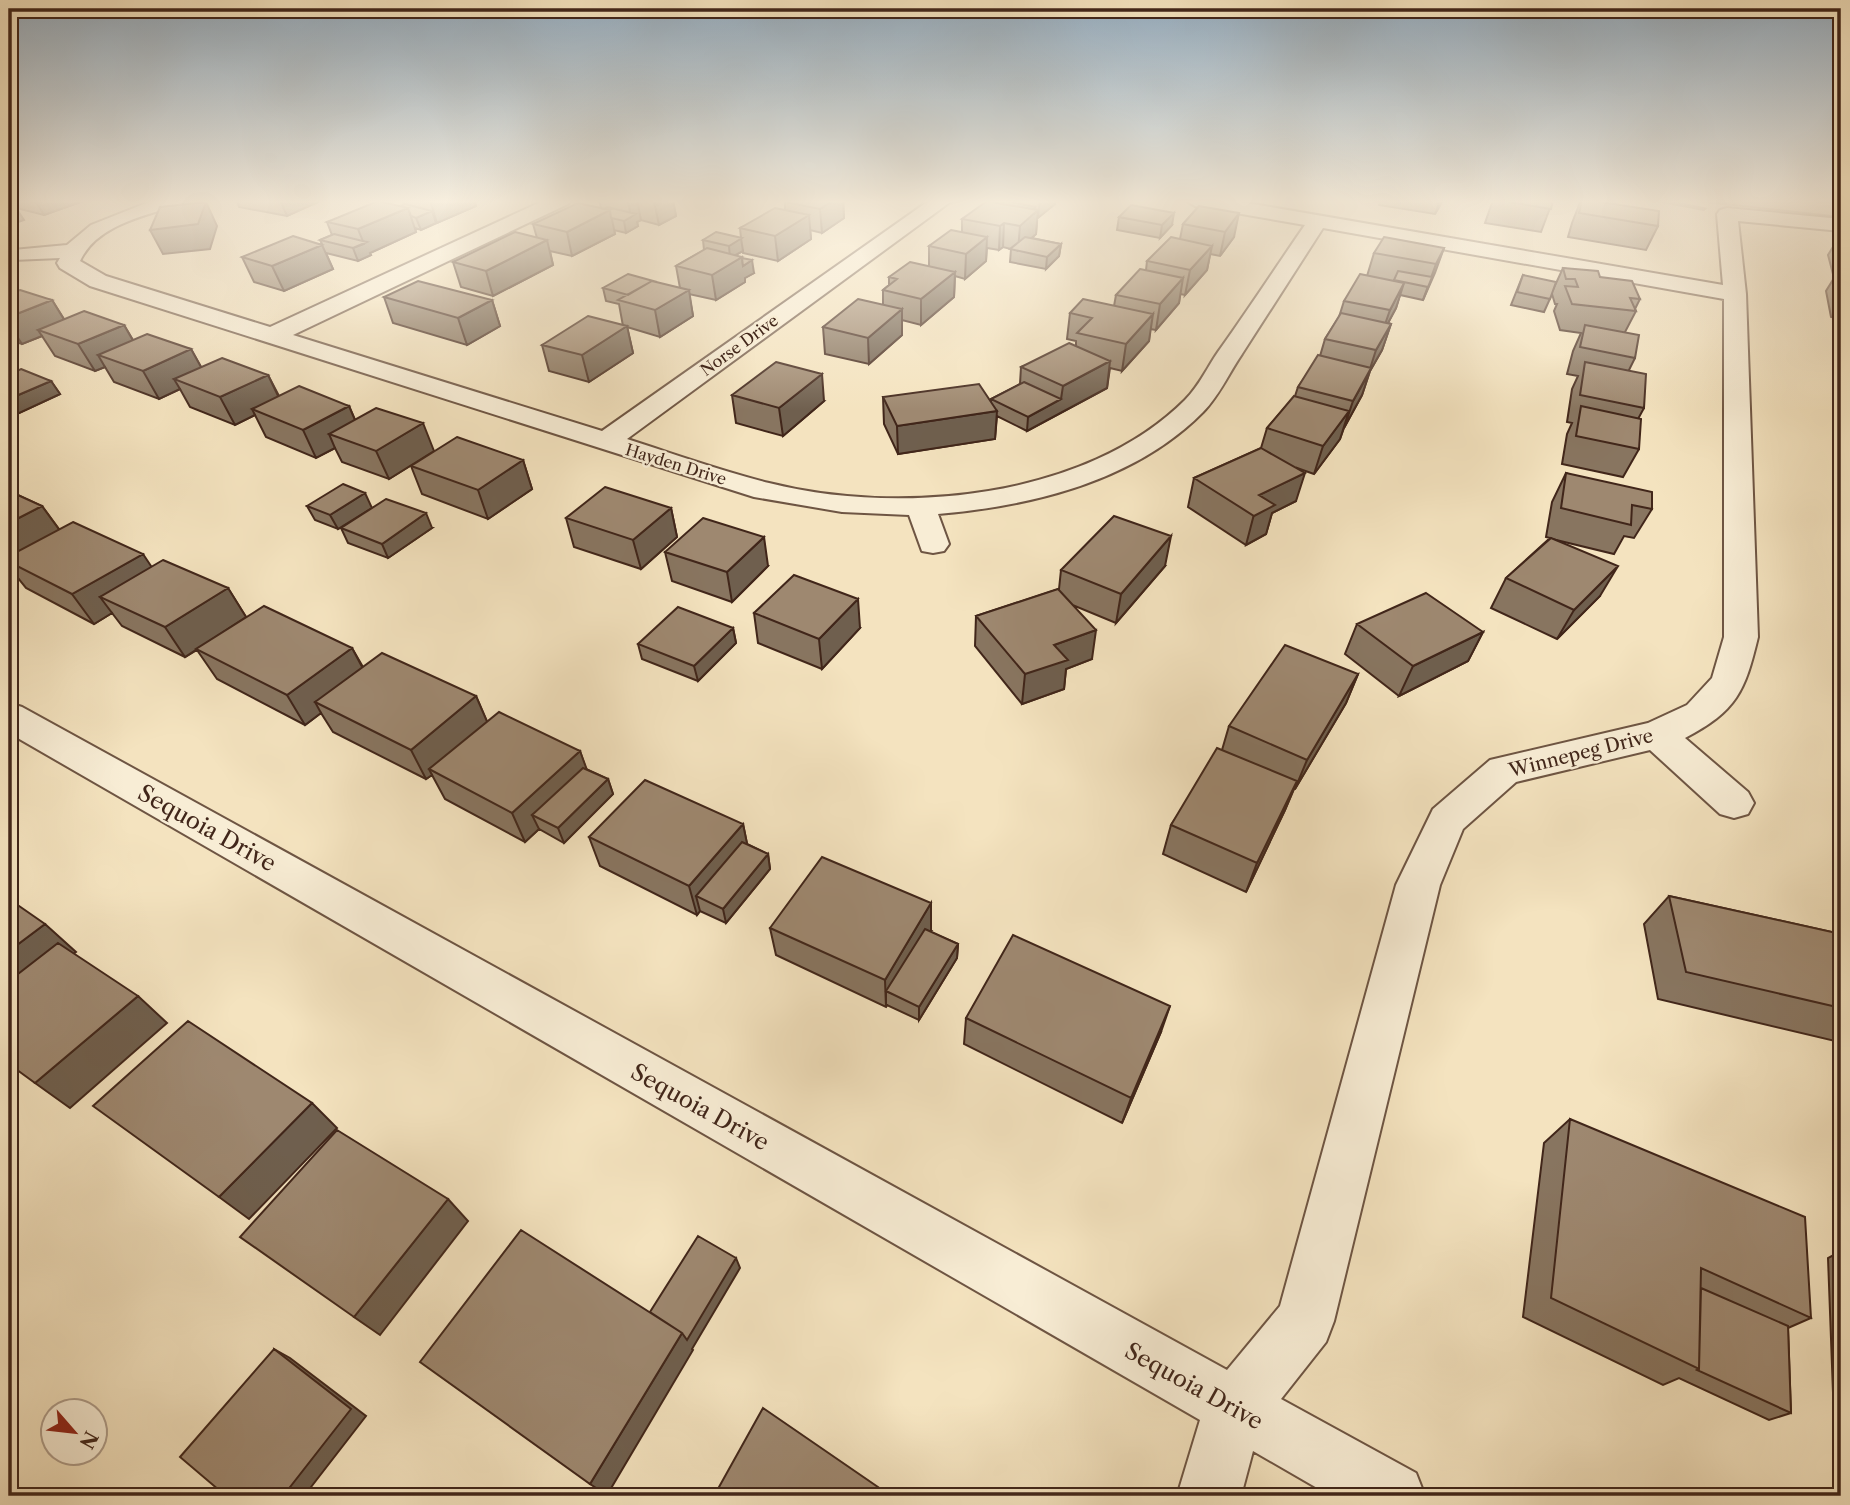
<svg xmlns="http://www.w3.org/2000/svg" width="1850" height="1505" font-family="'Libre Caslon Text',serif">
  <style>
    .green { fill: #d6c3a3; stroke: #8c745e; stroke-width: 2 }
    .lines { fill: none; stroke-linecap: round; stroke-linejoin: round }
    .stream { fill: #88715b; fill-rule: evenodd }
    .street-casing { stroke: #6e5543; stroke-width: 4 }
    .street { fill: #f8edd5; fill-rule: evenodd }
    .wall { fill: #887560; stroke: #41261a; stroke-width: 2 }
    .shaded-wall { fill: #6f5f4e; stroke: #41261a; stroke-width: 2 }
    .building { fill: #9e8870; stroke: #41261a; stroke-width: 2 }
    .labels { text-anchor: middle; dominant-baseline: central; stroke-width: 5; stroke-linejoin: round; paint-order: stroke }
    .far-street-label { font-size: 16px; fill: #41261a; stroke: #f8edd5 }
    .street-label { font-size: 19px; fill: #41261a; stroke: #f8edd5 }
    .near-street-label { font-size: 23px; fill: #41261a; stroke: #f8edd5 }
  </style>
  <rect width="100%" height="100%" fill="#f4e3bf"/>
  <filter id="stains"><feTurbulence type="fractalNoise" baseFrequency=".00286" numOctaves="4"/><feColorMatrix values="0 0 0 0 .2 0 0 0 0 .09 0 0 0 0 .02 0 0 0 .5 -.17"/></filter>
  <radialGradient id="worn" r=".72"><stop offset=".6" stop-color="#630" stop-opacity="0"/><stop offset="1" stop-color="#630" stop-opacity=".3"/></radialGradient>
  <path class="green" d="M1689,200H1841V217Z"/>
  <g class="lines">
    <path class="stream" d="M1646,200H1669L1708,208L1704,211Z"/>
    <g class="street-casing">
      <path id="street" d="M154,200H184L181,204C146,216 97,224 80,261L106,276L270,327L545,200H571L568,204L293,335L602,431L930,200H953L627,439C674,454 721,471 769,483C899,516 1086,499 1185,400C1199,386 1207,368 1218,352C1248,310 1276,267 1305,225L1195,206L1185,200H1230L1723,285L1717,214L1720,210L1727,208L1841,219V231L1738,221L1746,294L1758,637C1745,691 1737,711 1685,738L1748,792L1754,803L1748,814L1734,818L1720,814L1650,750L1516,782L1463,829L1440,885L1334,1321L1326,1342L1281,1399L1416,1473L1425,1496H1331L1253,1451L1241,1496H1177L1200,1420L9,733V703L22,707L1227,1370L1280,1306L1396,885L1433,809L1490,760L1648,723L1687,705L1712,678L1724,637V299L1323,228C1296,270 1269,312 1242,354C1229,373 1219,396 1203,412C1135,481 1032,506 938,514L949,544L944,551L933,553L922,551L909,515L842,512L754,497L90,286L60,268L57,263L60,258L13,260L10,255L13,250L67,245L91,225Z"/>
    </g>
    <use href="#street" class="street"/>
  </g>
  <path class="wall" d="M15,200H86L44,215L20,209Z
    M237,200H322L287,216L239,207Z
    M403,200H474L476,206L421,230L415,228L416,232L370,253L371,255L358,261L326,253L333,269L284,291L254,282L242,257L322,244L320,240L332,235L327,222L400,206L404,205Z
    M599,200H676L673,202L676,216L659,225L641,220L637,222L638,226L626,233L614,230L615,234L572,256L550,251L553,265L493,296L461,287L453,262L537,238L533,224L601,208Z
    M787,200H843L844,218L822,233L810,230L811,239L778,261L743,253V251L736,255L754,273L745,278V282L716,300L689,294L693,316L660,337L627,327L633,353L589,382L549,371L542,345L623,326L619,304L606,301L603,288H680L676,266L704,250L703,240L741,238L740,228L785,210V202Z
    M1003,200H1055V204L1037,218L1036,234L1032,238L1061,244L1059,256L1046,269L1010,262L1011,249L1003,247L999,250L987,248L986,261L965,279L955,276L954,297L921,325L902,320V335L869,364L825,354L823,327L883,305V290L889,285V277L929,266V246L962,232V219L1002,204Z
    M1380,200H1443L1435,214L1379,205Z
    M1493,200H1553L1541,232L1485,223Z
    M1581,200L1658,226L1646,250L1568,237L1572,223Z
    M1199,206L1234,237L1220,256L1210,254L1207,270L1185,295L1180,294L1179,303L1156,330L1150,329L1149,341L1122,371L1110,368L1107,388L1027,431L997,416L995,439L898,454L884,424L883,397L991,402V399L1020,384L1021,367L1076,346V341L1067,339L1070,313L1114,306L1116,295L1146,270L1147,261L1180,239L1183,224Z
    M1119,217L1172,225L1160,238L1117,230Z
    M1841,234V360L1836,326L1840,319L1831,317L1826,291L1834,278L1828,255Z
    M1444,248L1423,300L1400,295L1396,308L1388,323L1391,324L1382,350L1370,371L1362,395L1344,428L1340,439L1314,474L1297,468L1296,501L1272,513L1266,534L1246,545L1188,507L1194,478L1261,448L1267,428L1295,396L1298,387L1320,356L1325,339L1339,317L1344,301L1367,276L1374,253Z
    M1563,268L1600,277L1640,299L1635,309L1636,311L1625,332L1635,358L1629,370L1644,408L1638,419L1639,449L1623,477L1562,464L1567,434L1572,423L1567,422L1572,389L1578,376L1567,374L1573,351L1581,333L1560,330L1554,311L1557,304H1555L1552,294L1544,312L1511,305L1523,275L1553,290Z
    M9,294L52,300L64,319L124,325L133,340L191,349L201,367L268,375L279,396L349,406L355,420L434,451L389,479L342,462L335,448L316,458L266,437L255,415L235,425L190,407L180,389L159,399L114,382L105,367L95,371L55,356L42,336L22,344L9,340Z
    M384,297L492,300L500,326L467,345L393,323Z
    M9,375L51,381L60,394L15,415L9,412Z
    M732,395L824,401L783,436L736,423Z
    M523,460L532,489L488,519L422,494L411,466Z
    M1566,473L1652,509L1634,538L1624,536L1614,554L1556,540L1600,596L1557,639L1491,608L1506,578L1550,538L1546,537L1552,502Z
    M9,491L42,506L59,529L151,567L228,588L246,617L352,648L363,667L476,696L487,722L580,751L586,769L608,779L613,794L564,843L539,829L525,842L445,799L432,775L426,779L333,732L321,713L305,725L217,679L197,650L185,657L122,626L112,613L94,624L26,588L9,567Z
    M307,506L372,508L338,529L315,520Z
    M671,508L677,537L641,569L574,547L566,518Z
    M341,528H432L388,558L348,543Z
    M665,552L768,566L732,602L672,581Z
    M1165,566L1116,623L1075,606L1092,659L1066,669L1064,689L1022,704L975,646L976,616L1059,589L1061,570Z
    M754,613L860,628L822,669L758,643Z
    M1357,624L1483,632L1468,661L1399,696L1345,654Z
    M733,628L736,643L698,681L642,659L638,644Z
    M1358,674L1346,703L1295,789H1294L1285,810L1246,892L1163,854L1171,825L1222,750L1229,726Z
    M743,824L747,844L768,854L770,869L726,923L700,911L697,915L600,866L589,837Z
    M1669,896L1841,934V1037L1835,1041L1658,999L1644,924Z
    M770,928L931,931L930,932L958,944L957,958L919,1020L887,1005L886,1007L776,955Z
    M966,1018L1161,1032L1122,1123L964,1044Z
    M1570,1119L1811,1318L1788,1328L1791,1413L1769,1420L1679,1378L1663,1385L1523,1317L1544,1143Z
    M1841,1251V1449L1835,1446L1828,1258Z"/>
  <path class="shaded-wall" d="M45,200H86L44,215L37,203Z
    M280,200H322L287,216Z
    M430,200H474L476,206L437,223Z
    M630,200H637L641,220L637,222L638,226L626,233L624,221L631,217L628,201Z
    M656,200H673L676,216L659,225L654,201Z
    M834,200H843L844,218L822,233L820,209Z
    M1040,200H1055V204L1038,218Z
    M1440,200H1443L1435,214Z
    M206,202L217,226L210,249L163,254L150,230Z
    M1035,207V213L1038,210L1036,234L1018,250L1020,226L1028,213Z
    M16,208L24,220L9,225V211Z
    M408,208L416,232L370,253L371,255L358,261L353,248L364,244L358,229Z
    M610,210L615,234L572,256L567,232Z
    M432,211L436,223L421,230L416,218Z
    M1174,213L1172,225L1160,238L1162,225Z
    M1239,213L1234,237L1220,256L1225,232Z
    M809,215L811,239L778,261L775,236Z
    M1004,223L1003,247L999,250L1000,226Z
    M987,237L986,261L965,279L966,254Z
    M741,238L743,251L730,258L729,246Z
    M547,240L553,265L493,296L486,271Z
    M1061,244L1059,256L1046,269L1047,257Z
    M322,245L333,269L284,291L272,266Z
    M1212,246L1207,270L1185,295L1190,270Z
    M1444,248L1435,273L1423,300L1436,264Z
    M742,257L743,266L752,260L754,273L745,278V282L716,300L712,275Z
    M955,272L954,297L921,325V299Z
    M1183,278L1179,303L1156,330L1160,304Z
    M1404,283L1396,308L1381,336L1390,310Z
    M689,290L693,316L660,337L655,310Z
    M52,300L68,326L38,330L42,336L22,344L9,324V317Z
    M492,300L500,326L467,345L458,318Z
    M902,309V335L869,364L868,338Z
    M1153,314L1149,341L1122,371L1126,344Z
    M1391,324L1382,350L1370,371L1362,395L1344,428L1353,401L1368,375L1376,350Z
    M124,325L139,351L98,355L105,367L95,371L78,344Z
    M627,326L633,353L589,382L582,355Z
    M191,349L206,376L174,379L180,389L159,399L143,371Z
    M1110,361L1107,388L1027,431L1028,417L1061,399L1063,386Z
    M822,374L824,401L783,436L779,408Z
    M268,375L281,402L252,409L255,415L235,425L220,397Z
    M51,381L60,394L15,415L9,405V399Z
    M349,406L361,434H329L335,448L316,458L303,430Z
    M997,411L995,439L898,454L897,426Z
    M1349,411L1340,439L1314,474L1323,446Z
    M423,423L434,451L389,479L376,451Z
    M523,460L532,489L488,519L478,490Z
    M1305,473L1296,501L1272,513L1266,534L1246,545L1259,495Z
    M365,493L372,508L338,529L330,515Z
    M42,506L63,535L9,562V523Z
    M671,508L677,537L641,569L633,540Z
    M426,513L432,528L388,558L382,544Z
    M1171,536L1165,566L1116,623L1121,594Z
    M764,537L768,566L732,602L727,572Z
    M143,554L163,584L100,597L112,613L94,624L72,594Z
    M1618,566L1600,596L1557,639L1574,610Z
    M228,588L246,617L185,657L165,627Z
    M858,599L860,628L822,669L819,639Z
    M733,628L736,643L698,681L694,666Z
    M1096,630L1092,659L1066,669L1064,689L1022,704L1025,674L1054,645Z
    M1483,632L1468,661L1399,696L1413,666Z
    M352,648L368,678L315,702L321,713L305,725L287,695Z
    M1358,674L1346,703L1295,789L1307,760Z
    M476,696L489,726L429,769L432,775L426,779L411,750Z
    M580,751L591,781L532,815L539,829L525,842L512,813Z
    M608,779L613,794L564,843L558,828Z
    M1297,781L1285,810L1246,892L1257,863Z
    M743,824L749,853L696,896L700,911L697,915L689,886Z
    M768,854L770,869L726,923L723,909Z
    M931,903V931L893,994L886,991V1004L887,1005L886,1007L885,980Z
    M45,924L76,952L9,1003V951Z
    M958,944L957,958L919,1020V1007Z
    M138,996L167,1023L70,1108L35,1083Z
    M1170,1006L1161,1032L1122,1123L1131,1098Z
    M312,1103L337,1128L249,1219L219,1197Z
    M448,1199L468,1221L380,1335L354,1317Z
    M736,1258L740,1268L692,1349L693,1350L607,1495L590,1484L682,1333Z
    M274,1349L290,1358L366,1416L304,1496H283Z"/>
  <path class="building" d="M26,200H45L37,203Z
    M787,200H834L820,209L785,202Z
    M1498,200H1553L1551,209Z
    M1582,200H1588L1659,211L1658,226L1579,213Z
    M378,201L408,208L358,229L327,222Z
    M987,201L1038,210L1020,226L1004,223L1000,226L962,219Z
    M1005,201L1035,207L1032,209L1002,204Z
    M206,202L198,224L150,230L160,207Z
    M578,203L610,210L567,232L533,224Z
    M405,204L432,211L416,218L411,216L408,208L400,206Z
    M1131,205L1174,213L1162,225L1119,217Z
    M9,206L16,208L9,211Z
    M1199,206L1239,213L1225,232L1183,224Z
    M607,207L636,214L624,221L611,218L610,210L604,209Z
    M775,208L809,215L775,236L740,228Z
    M951,230L987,237L966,254L929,246Z
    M515,232L547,240L486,271L453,262Z
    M716,232L742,238L729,246L703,240Z
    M334,234L367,242L353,248L320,240Z
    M293,236L322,245L272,266L242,257Z
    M1025,237L1061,244L1047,257L1010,249Z
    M1171,237L1212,246L1190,270L1147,261Z
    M1384,237L1444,248L1436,264L1374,253Z
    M707,248L742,257L712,275L676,266Z
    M742,258L752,260L743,266Z
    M910,262L955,272L921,299L883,290L897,279L889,277Z
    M1563,268L1598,271L1600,277L1632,281L1640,299L1630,298L1636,311L1572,304L1565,286L1578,287L1575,279H1566Z
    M1140,269L1183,278L1160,304L1116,295Z
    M1398,271L1432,277L1428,287L1394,280Z
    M628,274L657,282L652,281L628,295L603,288Z
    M1360,274L1404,283L1390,310L1344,301Z
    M1523,275L1556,282L1550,299L1517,292Z
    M418,281L492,300L458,318L384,297Z
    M652,281L689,290L655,310L618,300Z
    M20,290L52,300L9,317V294Z
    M858,299L902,309L868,338L823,327Z
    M1083,299L1153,314L1126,344L1077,333L1092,318L1070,313Z
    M84,311L124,325L78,344L38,330Z
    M1341,313L1391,324L1376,350L1325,339Z
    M588,316L627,326L582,355L542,345Z
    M1585,325L1639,335L1635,358L1580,347Z
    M147,334L191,349L143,371L98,355Z
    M1069,343L1110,361L1063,386L1021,367Z
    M1318,355L1371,368L1353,401L1298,387Z
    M222,358L268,375L220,397L174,379Z
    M776,362L822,374L779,408L732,395Z
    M1585,362L1646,374L1644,408L1580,395Z
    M21,369L51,381L9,399V375Z
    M1024,382L1061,399L1028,417L991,399Z
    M979,384L997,411L897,426L883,397Z
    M299,386L349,406L303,430L252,409Z
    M1294,396L1349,411L1323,446L1267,428Z
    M1581,406L1641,419L1639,449L1576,436Z
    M376,408L423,423L376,451L329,434Z
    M457,437L523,460L478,490L411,466Z
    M1261,448L1305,473L1259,495L1275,505L1254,516L1194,478Z
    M1566,473L1652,492V509L1632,505L1631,525L1561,508Z
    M343,484L365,493L330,515L307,506Z
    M605,487L671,508L633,540L566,518Z
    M9,491L42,506L9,523Z
    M386,499L426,513L382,544L341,528Z
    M1114,516L1171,536L1121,594L1061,570Z
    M703,518L764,537L727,572L665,552Z
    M73,522L143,554L72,594L9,562V556Z
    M1551,538L1618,566L1574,610L1506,578Z
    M163,560L228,588L165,627L100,597Z
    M794,575L858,599L819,639L754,613Z
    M1058,589L1096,630L1054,645L1068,660L1025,674L976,616Z
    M1426,593L1483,632L1413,666L1357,624Z
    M264,606L352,648L287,695L196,649Z
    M678,607L733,628L694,666L638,644Z
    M1285,645L1358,674L1307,760L1229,726Z
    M382,653L476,696L411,750L315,702Z
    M499,712L580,751L512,813L429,769Z
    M1217,748L1297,781L1257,863L1171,825Z
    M583,768L608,779L558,828L532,815Z
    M645,780L743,824L689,886L589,837Z
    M742,842L768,854L723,909L696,896Z
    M822,857L931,903L885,980L770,928Z
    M1669,896L1841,934V1008L1686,972Z
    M9,899L45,924L9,951Z
    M925,929L958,944L919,1007L886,991Z
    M1013,935L1170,1006L1131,1098L966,1018Z
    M58,943L138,996L35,1083L9,1064V981Z
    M188,1021L312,1103L219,1197L93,1106Z
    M1570,1119L1805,1217L1811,1318L1701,1268L1699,1369L1551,1298Z
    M337,1130L448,1199L354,1317L240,1237Z
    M521,1230L682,1333L590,1484L420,1362Z
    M698,1236L736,1258L687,1340L682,1333L650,1312Z
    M1701,1288L1788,1326L1791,1413L1697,1370L1699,1369Z
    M274,1349L351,1409L283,1496H226L180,1457Z
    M763,1408L891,1496H714Z"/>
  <linearGradient id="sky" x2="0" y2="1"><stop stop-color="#94adc1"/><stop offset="0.49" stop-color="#faf2e2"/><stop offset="1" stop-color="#faf2e2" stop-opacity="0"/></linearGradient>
  <rect width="1850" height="411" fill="url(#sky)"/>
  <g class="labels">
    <g class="far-street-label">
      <text transform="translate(739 345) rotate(-36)">Norse Drive</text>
      <text transform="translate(676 464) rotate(17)">Hayden Drive</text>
    </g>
    <g class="street-label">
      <text transform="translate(1581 753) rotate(-14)">Winnepeg Drive</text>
    </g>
    <g class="near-street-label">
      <text transform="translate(207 828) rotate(29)">Sequoia Drive</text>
      <text transform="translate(700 1107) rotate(29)">Sequoia Drive</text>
      <text transform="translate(1194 1386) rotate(29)">Sequoia Drive</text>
    </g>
  </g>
  <rect width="1850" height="1505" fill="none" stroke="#f4e3bf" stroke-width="35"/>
  <rect x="10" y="10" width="1829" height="1484" fill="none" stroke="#41261a" stroke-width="3.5"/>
  <rect x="18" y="18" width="1815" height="1470" fill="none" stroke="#41261a" stroke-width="2"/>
  <g transform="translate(74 1432) rotate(118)"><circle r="33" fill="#f8edd5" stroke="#af9d8a" stroke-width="2"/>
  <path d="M0-5L12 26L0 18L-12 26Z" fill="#8f2418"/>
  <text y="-10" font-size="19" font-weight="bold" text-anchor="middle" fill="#41261a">N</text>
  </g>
  <rect width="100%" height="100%" filter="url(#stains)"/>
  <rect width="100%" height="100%" fill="url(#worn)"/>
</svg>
